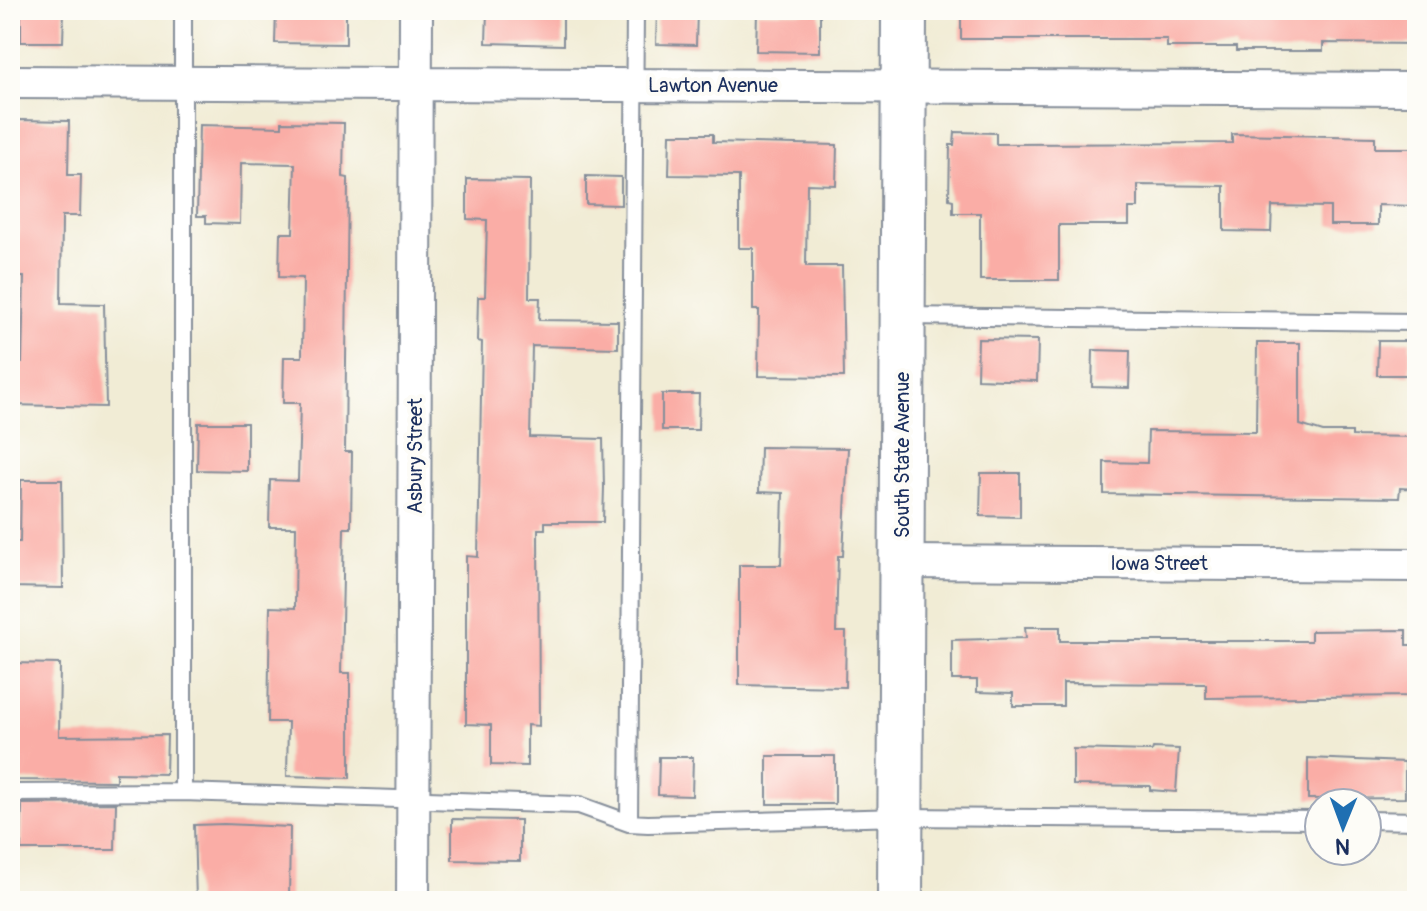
<svg xmlns="http://www.w3.org/2000/svg" width="1427" height="911" font-family="Pangolin,sans-serif">
  <style>
    .building { fill: #faada6 }
    .lines { fill: none; stroke-linecap: round; stroke-linejoin: round }
    .lane-casing { stroke: #868e9a; stroke-width: 20 }
    .street-casing { stroke: #868e9a; stroke-width: 36 }
    .secondary-casing { stroke: #868e9a; stroke-width: 48 }
    .lane { stroke: #fff; stroke-width: 16 }
    .street { stroke: #fff; stroke-width: 32 }
    .secondary { stroke: #fff; stroke-width: 44 }
    .labels { text-anchor: middle; dominant-baseline: central; stroke-width: 8; stroke-linejoin: round; paint-order: stroke }
    .street-label { font-size: 20px; fill: #1b2f5e; stroke: #fdfcf7 }
  </style>
  <rect width="100%" height="100%" fill="#fdfcf7"/>
  <filter id="ink" filterUnits="userSpaceOnUse"><feTurbulence type="fractalNoise" baseFrequency=".0125" numOctaves="2"/><feDisplacementMap in="SourceGraphic" scale="16" xChannelSelector="R" yChannelSelector="G"/><feConvolveMatrix kernelMatrix="1 2 1 2 8 2 1 2 1" color-interpolation-filters="sRGB"/></filter>
  <filter id="wash" filterUnits="userSpaceOnUse"><feTurbulence type="fractalNoise" baseFrequency=".006" numOctaves="4" result="noise"/><feDisplacementMap in="SourceGraphic" scale="32" xChannelSelector="R" yChannelSelector="G"/><feGaussianBlur stdDeviation="1.8" result="paint"/><feColorMatrix in="noise" values="0 0 0 0 0 0 0 0 0 0 0 0 0 0 0 0 0 1.4 0 .05"/><feComposite in="paint" operator="in"/></filter>
  <g filter="url(#wash)">
    <rect width="100%" height="100%" fill="#f1ecd5"/>
    <g id="blocks">
      <path class="building" d="M21,10H64L63,42H21Z
        M276,10H346V44L275,43Z
        M487,10H563V45L486,43Z
        M657,10H697L696,45L656,44Z
        M961,10H1417V44L1323,43V51H1236V47H1167V39H961Z
        M757,12L820,13V52L756,51Z
        M19,120L69,121L68,175H81L80,216H62L61,303L104,304L106,407L10,405V363H22L24,277H17Z
        M282,122L344,123L343,177L348,178L345,452H352L351,528H344L341,673H350V778L287,776L288,722H268L270,607L295,608L296,527H269L270,480L298,481L300,403H283L284,357H302L303,278L279,277L280,233H293L295,164L241,163L240,224L206,223V216H197L199,125L282,127Z
        M955,132L996,133V144L1232,143V134L1375,137V148H1417V206L1378,205V225H1330V207L1272,206L1271,232L1224,231V186L1138,185V208H1129V225H1059V280H980V213H953V200L949,199L950,145H954Z
        M670,134H713V142L837,145L836,185L807,184L806,266H842L844,377L758,376L759,310H753V248H739V176L669,175Z
        M586,176L621,177V205L586,204Z
        M467,179L530,180L529,298H540L539,320L618,321V348L532,346L530,437L603,439L604,487L603,522H545V529H538L539,726L527,725V766L491,765V725L466,724V556L478,557L482,342L477,341L478,297H485L487,220L467,219Z
        M978,339L1038,340L1037,381L977,379Z
        M1378,341H1410V375H1377Z
        M1257,343H1300V425L1323,432H1352V436L1417,437V489L1400,488L1399,498L1104,494V462L1147,463L1148,431L1256,432Z
        M1093,350L1130,351L1129,388L1092,387Z
        M662,394H699L698,430H662Z
        M198,423H247V471L197,470Z
        M760,447L848,448L843,556H838L836,632H846L845,687L739,685V565H781L783,493L759,492Z
        M981,473H1020V517L980,516Z
        M21,480H62L63,588L10,587V542H20Z
        M1025,627H1060V641H1311V631L1406,630V645H1417V696L1206,698V684L1063,683V706H1013V693L977,692V680H952V640L1026,638Z
        M10,663L60,664L59,736L167,735L166,774L116,773V781L10,780Z
        M1153,748L1179,749L1176,792L1150,790V786L1073,785V749L1152,751Z
        M767,756H835V804H767Z
        M659,757H693L692,796L658,795Z
        M1308,758L1405,762V798L1308,799Z
        M116,803L115,850H21L22,804Z
        M452,819L520,820V861L452,860Z
        M224,824L290,827L289,901H196L194,825Z"/>
    </g>
  </g>
  <g filter="url(#ink)">
    <use href="#blocks" fill-opacity="0" stroke="#868e9a" stroke-width="2"/>
    <g class="lines">
      <g class="lane-casing">
        <path id="lane" d="M905,316L1417,322
          M183,792V10
          M10,793L183,792L579,805L629,823L648,824L901,817L1319,820
          M1367,820L1417,821
          M629,823L635,10"/>
      </g>
      <g class="street-casing">
        <path id="street" d="M10,82L1417,89
          M901,562L1417,565
          M413,901L416,10"/>
      </g>
      <g class="secondary-casing">
        <path id="secondary" d="M900,901L904,10"/>
      </g>
      <use href="#lane" class="lane"/>
      <use href="#street" class="street"/>
      <use href="#secondary" class="secondary"/>
    </g>
  </g>
  <g class="labels">
    <g class="street-label">
      <text x="713" y="85">Lawton Avenue</text>
      <text transform="translate(902 455) rotate(-90)">South State Avenue</text>
      <text transform="translate(415 456) rotate(-90)">Asbury Street</text>
      <text x="1159" y="563">Iowa Street</text>
    </g>
  </g>
  <rect width="1427" height="911" fill="none" stroke="#fdfcf7" stroke-width="40"/>
  <g transform="translate(1343 827) rotate(181)"><circle r="38" fill="#fdfcf7" stroke="#a3aaba" stroke-width="2"/>
  <path d="M0-6L14 30L0 20L-14 30Z" fill="#1f6fb2"/>
  <text y="-12" font-size="22" font-weight="bold" text-anchor="middle" fill="#1b2f5e">N</text>
  </g>
</svg>
